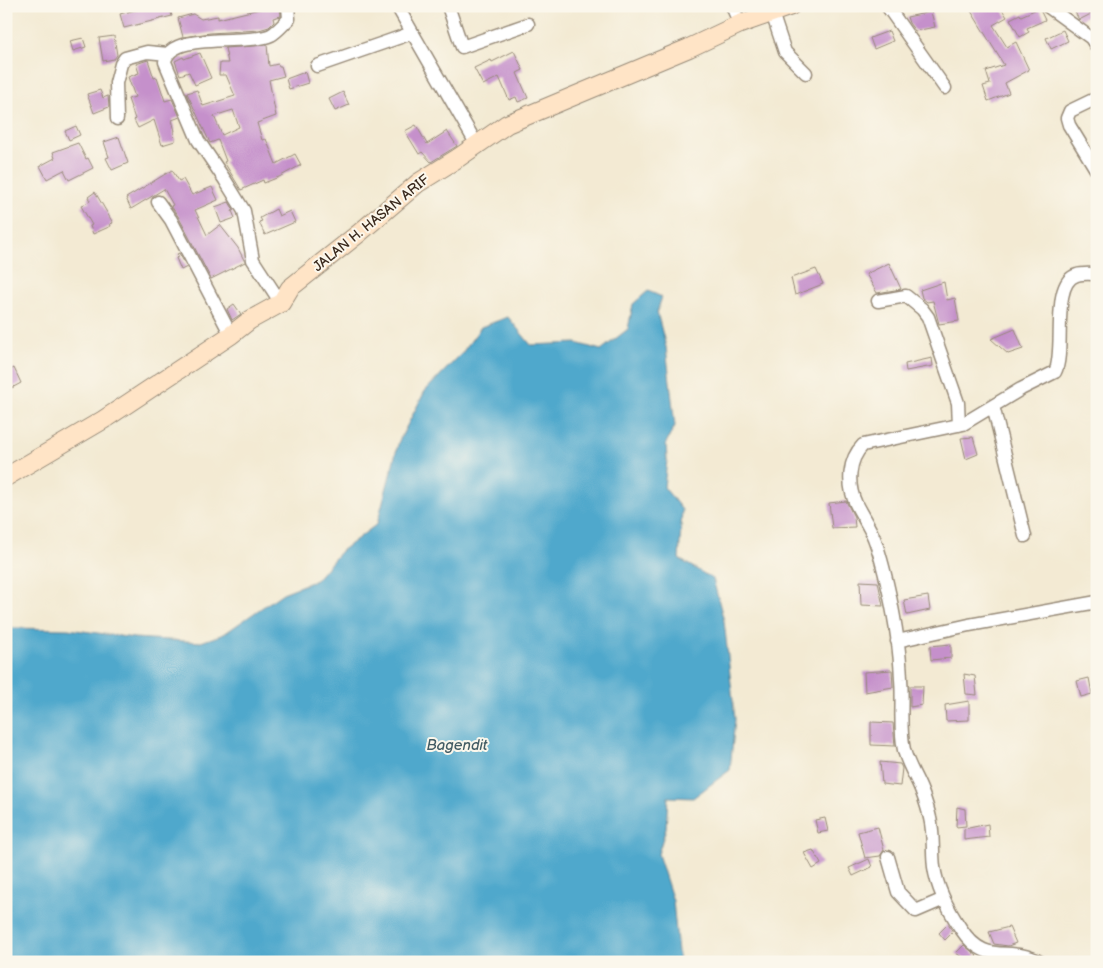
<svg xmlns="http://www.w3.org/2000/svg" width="1103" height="968" font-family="'Balsamiq Sans',sans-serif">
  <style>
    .water { fill: #4fa8cc; stroke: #456975 }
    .building { fill: #c590cb; fill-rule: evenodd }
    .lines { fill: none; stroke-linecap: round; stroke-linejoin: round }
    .street-casing { stroke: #978a78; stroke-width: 15 }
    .secondary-casing { stroke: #978a78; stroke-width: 20 }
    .street { stroke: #fff; stroke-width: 12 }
    .secondary { stroke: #ffe4c6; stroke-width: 18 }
    .labels { text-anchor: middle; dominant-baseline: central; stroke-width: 4; stroke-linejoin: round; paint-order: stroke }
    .street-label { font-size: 14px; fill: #3b2a1e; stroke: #fbf7ec }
    .water-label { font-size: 15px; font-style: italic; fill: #435c64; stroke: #fbf7ec }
  </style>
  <rect width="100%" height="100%" fill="#fbf7ec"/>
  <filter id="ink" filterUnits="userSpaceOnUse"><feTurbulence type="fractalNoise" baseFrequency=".02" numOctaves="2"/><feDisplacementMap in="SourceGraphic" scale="10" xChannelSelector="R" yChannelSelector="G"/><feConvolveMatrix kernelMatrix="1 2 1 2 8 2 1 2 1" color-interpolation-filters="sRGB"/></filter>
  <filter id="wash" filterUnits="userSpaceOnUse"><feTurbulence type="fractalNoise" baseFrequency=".0096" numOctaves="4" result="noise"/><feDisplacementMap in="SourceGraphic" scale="20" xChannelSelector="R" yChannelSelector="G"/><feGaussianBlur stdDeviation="1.12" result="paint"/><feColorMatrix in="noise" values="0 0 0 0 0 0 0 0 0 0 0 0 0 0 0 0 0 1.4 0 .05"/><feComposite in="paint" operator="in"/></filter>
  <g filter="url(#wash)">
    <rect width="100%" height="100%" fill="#f3ead3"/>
    <path class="water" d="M648,291L662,297L657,312L666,347L675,426L666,443L667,460L664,487L682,510L679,559L713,579L724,621L735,719L730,770L693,798L668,797L666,828L658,854L673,901L679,962H6V628L68,629L134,638L201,642L224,634L283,593L316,580L341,551L377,524L399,441L425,391L462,353L481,327L508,317L531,345L576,343L601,350L628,329L633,304Z"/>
    <g id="blocks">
      <path class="building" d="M151,6H169L172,16L124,28L120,14Z
        M272,6H280L281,16L273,18L274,22L269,27L259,30L210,33L183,37L178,18L193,14L201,19L218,16V19Z
        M968,6H996L998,10L1001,8L1007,17L993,25L1007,47L1016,42L1029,70L1005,83L1009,93L988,101L983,86L990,84L986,71L1004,65Z
        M1072,6H1087L1091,14L1079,20Z
        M1039,8L1045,20L1027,28L1029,32L1020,37L1010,19L1020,14L1021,16Z
        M931,12L935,27L915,31L909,23L907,17Z
        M1063,30L1068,41L1051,49L1046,38Z
        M889,31L893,41L874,49L870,38Z
        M114,36L117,55L114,59L103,61L99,38Z
        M83,38L86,47L73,51L70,41Z
        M267,45L269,66L278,64L279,66H281L284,76L269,80L276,116L257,123L262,140L266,139L276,164L295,154L301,165L279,177L264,183L263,180L241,190L224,162L226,161L218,140L210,143L187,93L197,90L203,106L235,96L226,75H219L220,63H228L225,48ZM233,110L239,127L222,135L214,116Z
        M514,51L523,70L517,73L528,98L518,102L516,97L509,100L499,77L483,85L474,68L491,60L492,62Z
        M200,53L211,78L195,85L189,72L180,75L175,61L183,57L184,59Z
        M148,60L154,78L157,77L165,101L172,99L180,117L172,120L175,131H174L175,141L162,145L154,120L138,128L134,120L135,119L128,99L135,97L128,77L139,73L136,64Z
        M305,72L308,83L289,89L286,79Z
        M100,90L103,98L108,96L109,107L94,113L87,94Z
        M343,92L349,105L335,111L329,99Z
        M416,125L427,144L447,131L457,146L431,162L422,152L419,154L405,131Z
        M76,126L80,135L69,140L65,131Z
        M119,137L128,163L112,170L106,158L109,157L104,142Z
        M78,143L86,159L88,158L93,168L69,180L64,170L47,179L40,166L55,158L53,152Z
        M172,170L179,181L183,179L192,195L212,187L218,200L195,210L207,235L220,225L238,248L245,262L211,279L178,216L171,206L173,205L164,189L131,209L126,198Z
        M95,192L113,223L110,224L111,226L93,234L90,226L92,225L81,206L90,201L88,197Z
        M229,202L234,210L232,211L235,218L221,223L215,207Z
        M276,209L279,216L290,211L295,222L265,235L259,222L262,221L260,218Z
        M179,253L187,267L181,270L176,258L179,257L177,254Z
        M889,263L901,289L877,293L866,274Z
        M816,269L823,284L795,295L791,278Z
        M944,282L947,300L955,298L959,321L939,324L933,301L927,302L922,298L920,290Z
        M234,304L241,314L232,320L227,309Z
        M1015,329L1023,349L1008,354L991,339Z
        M932,358L933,366L906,371L905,364Z
        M14,368L21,383L6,391V372Z
        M973,437L978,454L966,459L961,438Z
        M846,501L854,517L855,527L832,528L829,503Z
        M860,581L878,582L883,606L861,605Z
        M928,596L930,610L907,615L904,600Z
        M951,644V658L931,660L930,646Z
        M892,670L893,687L865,692L864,672Z
        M964,674L975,676L977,695L966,694Z
        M1089,678L1092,694L1081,697L1077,681Z
        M910,686H923L922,705L910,707Z
        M969,701V720L946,721L945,705Z
        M871,722L893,723L895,746L871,745Z
        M880,762L900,764L902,768L900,786L882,784Z
        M957,807L965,809L966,826L956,827Z
        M825,818L828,831L818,833L815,820Z
        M988,824L989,837L964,840V829Z
        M878,827L884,850L880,856L865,858L858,832Z
        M813,850L821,864L813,869L804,853Z
        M869,859L872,867L853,876L849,868Z
        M948,924L953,932L945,940L939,933Z
        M1009,927L1016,943L1008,946L994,944L989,932Z
        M964,945L977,956L972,962H969L956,953Z"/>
    </g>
  </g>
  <g filter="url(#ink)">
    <use href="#blocks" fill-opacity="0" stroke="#978a78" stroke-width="1"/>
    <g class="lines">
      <g class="street-casing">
        <path id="street" d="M397,6L477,145
          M448,6L462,47L528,24
          M732,6L740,24
          M887,6L945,88
          M1047,6L1091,38L1097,47
          M772,13L785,52L806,73
          M317,66L412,33
          M1097,98L1070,111L1067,118L1069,125L1097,171
          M117,119L116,83L121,64L125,58L147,52L168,54
          M158,202L171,220L231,335
          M878,301L906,296L922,309L928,317L958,403L959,425
          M281,303L253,260L244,211L225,180L198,140L165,62C169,30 249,46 271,35C278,31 283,24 289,19L288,6
          M993,406L1025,536
          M897,641L969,625L1097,602
          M888,857L898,892L916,911L944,899
          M1040,962C1008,944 987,968 961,929C949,911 937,889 934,867C932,851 934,833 930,818C928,809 925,800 922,792C917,778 908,766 904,750C899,727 903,702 901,679C900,650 895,620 889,592C885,574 881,556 874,538C869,526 862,516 856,504C847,485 848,460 863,445L963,424L1021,389L1055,372C1066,352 1050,282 1077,275C1083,273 1091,274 1097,274"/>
      </g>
      <g class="secondary-casing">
        <path id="secondary" d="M6,477L103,420L231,335L250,320L281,303L290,288L358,234L418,183L458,158L507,124L689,48L740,24L791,6"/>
      </g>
      <use href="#street" class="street"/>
      <use href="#secondary" class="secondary"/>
    </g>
  </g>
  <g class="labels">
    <g class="street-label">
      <text transform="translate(371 223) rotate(-39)">JALAN H. HASAN ARIF</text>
    </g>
    <g class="water-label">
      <text x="457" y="745">Bagendit</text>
    </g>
  </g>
  <rect width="1103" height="968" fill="none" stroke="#fbf7ec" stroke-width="25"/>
</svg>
